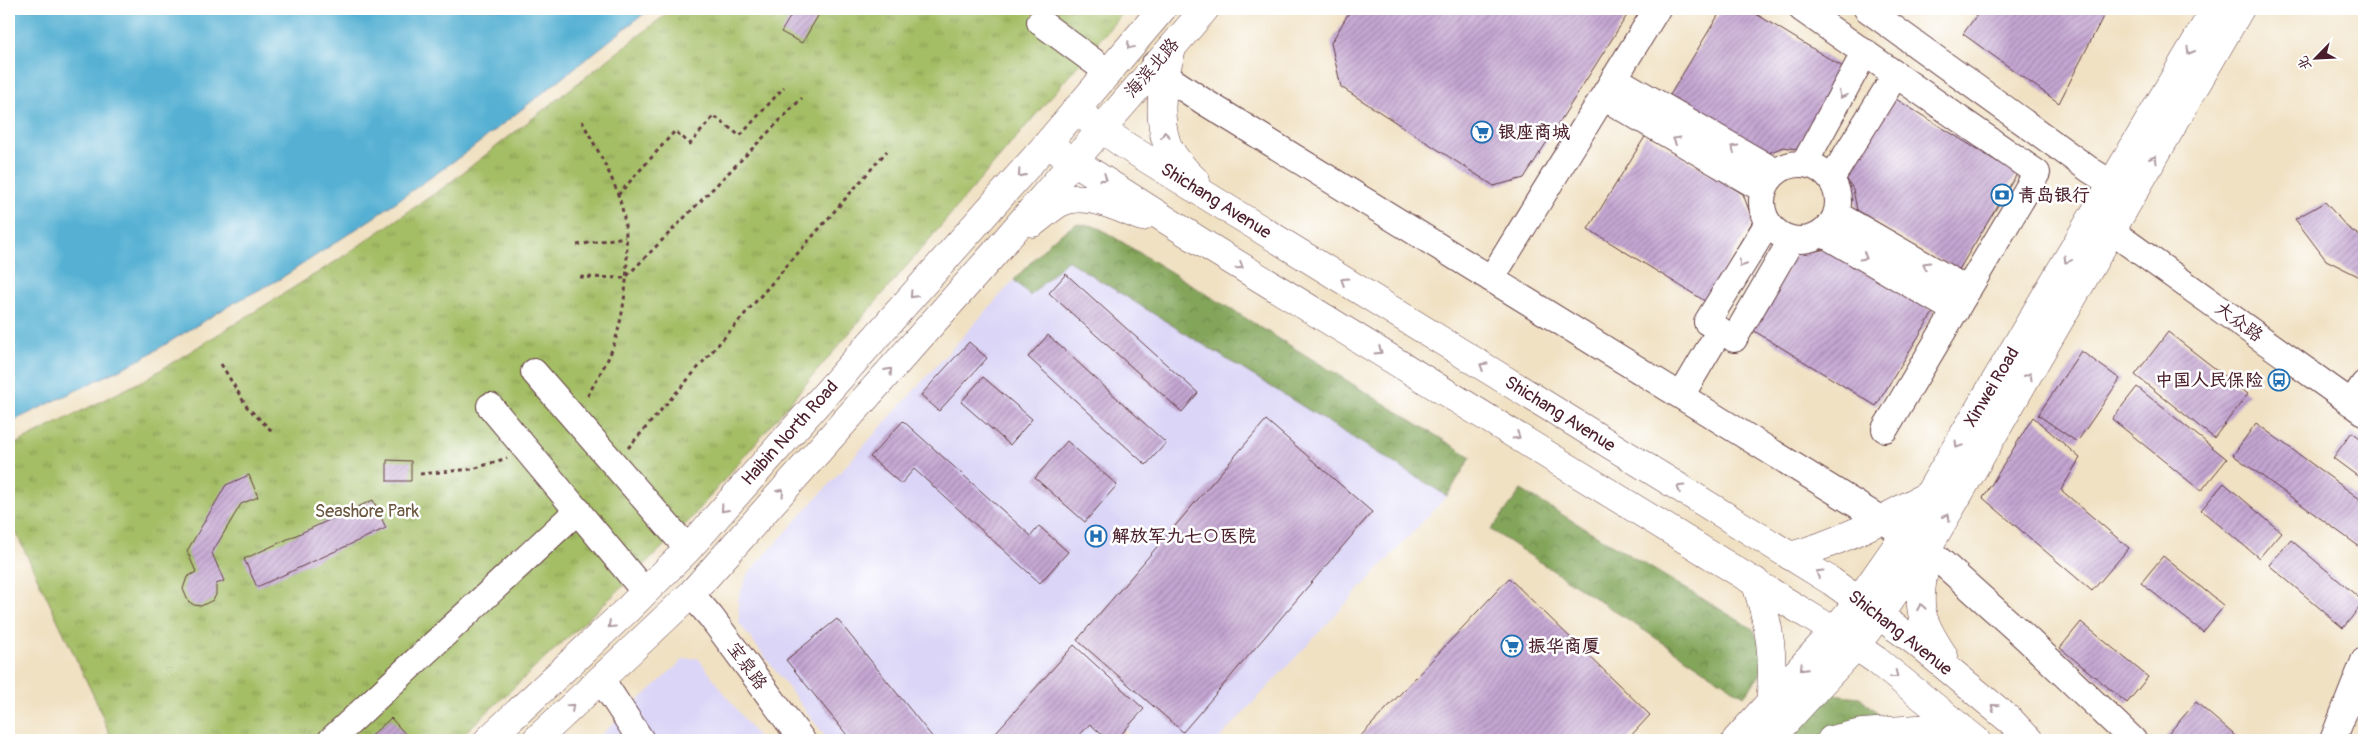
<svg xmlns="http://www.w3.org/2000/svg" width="2373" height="749" font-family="Pangolin,'LXGW WenKai TC',sans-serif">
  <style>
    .built { fill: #dbd6f7 }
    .forest { fill: url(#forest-crowns); stroke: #666242 }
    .park { fill: url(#park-tufts); stroke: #776e48 }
    .water { fill: #55b0d3; stroke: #50687f }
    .building { fill: url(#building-hatch) }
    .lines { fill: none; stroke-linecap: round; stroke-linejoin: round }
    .minor-casing { stroke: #633c42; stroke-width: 28 }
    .major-casing { stroke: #633c42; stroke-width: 29 }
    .path { stroke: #633c42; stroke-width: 3; stroke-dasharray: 4 4; stroke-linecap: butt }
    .minor { stroke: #fff; stroke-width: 26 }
    .major { stroke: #fff; stroke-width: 28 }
    .oneway { stroke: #ae9aa0 }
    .labels { text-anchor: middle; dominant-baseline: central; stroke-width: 5; stroke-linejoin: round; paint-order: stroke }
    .street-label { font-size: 18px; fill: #4a1f2b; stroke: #fff }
    .poi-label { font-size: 18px; font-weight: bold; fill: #4a1f2b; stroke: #fff; text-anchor: start }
    .park-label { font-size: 18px; fill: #6a573f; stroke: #fff }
  </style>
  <defs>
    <pattern id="forest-crowns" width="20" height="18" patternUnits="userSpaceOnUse" patternTransform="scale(1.25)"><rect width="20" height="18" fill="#83a55a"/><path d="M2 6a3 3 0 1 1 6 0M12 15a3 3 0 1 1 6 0" fill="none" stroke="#6d864b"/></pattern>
    <pattern id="park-tufts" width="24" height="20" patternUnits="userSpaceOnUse" patternTransform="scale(1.25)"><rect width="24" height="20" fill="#a4be65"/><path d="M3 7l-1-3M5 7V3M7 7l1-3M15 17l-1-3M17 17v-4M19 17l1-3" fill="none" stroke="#889a53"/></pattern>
    <pattern id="building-hatch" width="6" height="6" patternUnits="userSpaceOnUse" patternTransform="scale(1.25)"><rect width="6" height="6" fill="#c4a6d2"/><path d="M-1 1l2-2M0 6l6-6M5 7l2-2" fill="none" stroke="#a187ab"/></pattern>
  </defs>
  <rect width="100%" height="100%" fill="#fff"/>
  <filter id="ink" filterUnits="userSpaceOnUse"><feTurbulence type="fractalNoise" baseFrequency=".02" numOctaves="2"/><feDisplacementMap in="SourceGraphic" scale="10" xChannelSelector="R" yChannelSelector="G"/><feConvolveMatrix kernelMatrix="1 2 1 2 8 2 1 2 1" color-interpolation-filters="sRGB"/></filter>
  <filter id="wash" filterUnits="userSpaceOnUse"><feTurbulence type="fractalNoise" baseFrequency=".0096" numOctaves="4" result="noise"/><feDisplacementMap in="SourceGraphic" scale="20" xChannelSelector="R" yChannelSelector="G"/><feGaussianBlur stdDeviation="1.12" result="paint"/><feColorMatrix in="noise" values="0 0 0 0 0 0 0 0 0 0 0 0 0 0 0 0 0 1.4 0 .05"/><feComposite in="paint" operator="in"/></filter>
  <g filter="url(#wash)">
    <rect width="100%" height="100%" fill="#f0e1c3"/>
    <path class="built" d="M1067,260L1447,496L1218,740H1135L1125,730L1116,740H828L739,623L738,599L747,575L1014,280L1030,296Z
      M698,658L760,740H595L684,659Z"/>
    <path class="forest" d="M1076,224L1096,226L1471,457L1447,496L1067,260L1030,296L1014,280L1052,240Z
      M1521,490L1753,629L1770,662L1744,696L1491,530Z
      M1831,694L1860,697L1905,740H1787Z"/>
    <path class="park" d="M673,9H1126L688,522L621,588L457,740H112L97,703L9,518V447L146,379L338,260L447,185Z"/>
    <path class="water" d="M9,9H650L471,149L373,218L280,279L232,304L143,358L9,423Z"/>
    <g id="blocks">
      <path class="building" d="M795,9H822L802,43L781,32Z
        M1351,9H1631L1524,178L1494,186L1341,87L1331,43Z
        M1722,9H1748L1846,69L1797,149L1783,147L1766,154L1670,95Z
        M1981,9H2107L2059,103L1963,34Z
        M1891,96L2017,174L1958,271L1857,210L1853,189L1844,175Z
        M1646,135L1743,194L1753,221L1705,301L1588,229Z
        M2325,202L2347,227L2364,239V279L2326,260L2295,219Z
        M1831,248L1934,311L1876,406L1751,329L1798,250L1816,251Z
        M1066,274L1198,393L1182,412L1049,293Z
        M2168,332L2248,394L2214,438L2135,375Z
        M1048,335L1166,443L1146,465L1028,357Z
        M969,342L987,358L939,411L921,395Z
        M2081,351L2120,379L2077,442L2038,415Z
        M983,377L1032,419L1010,445L961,402Z
        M2137,387L2227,459L2201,491L2112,419Z
        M2033,417L2080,458L2061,490L2129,548L2092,591L1983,498Z
        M1266,420L1372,512L1183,732L1077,640Z
        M903,421L1031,536L1039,526L1068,552L1040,583L914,469L901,484L870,457Z
        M2256,423L2364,502V550L2233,455Z
        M2352,432L2364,441V481L2333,458Z
        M1067,441L1117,485L1085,522L1035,478Z
        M387,460L411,461V481H387Z
        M249,475L258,497L241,504L212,553L224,581L216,584V595L213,600L201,606L194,605L188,601L183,589L187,577L196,572L187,551L226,485Z
        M2224,483L2281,532L2259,558L2201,510Z
        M373,500L386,528L257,587L244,559Z
        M2291,540L2364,602L2343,628L2269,565Z
        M2163,556L2224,606L2203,632L2141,583Z
        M1509,578L1650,715L1627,740H1357Z
        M837,619L934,739L933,740H851L786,660Z
        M2081,622L2148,677L2127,703L2060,648Z
        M1074,645L1144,709L1125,730L1116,740H1108L1090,724L1075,740H989Z
        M2196,702L2240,740H2163Z
        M391,718L406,735L401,740H366Z"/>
    </g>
  </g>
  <g filter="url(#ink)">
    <use href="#blocks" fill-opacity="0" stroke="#633c42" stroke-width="1"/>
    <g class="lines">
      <g class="minor-casing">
        <path id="minor" d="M1802,9L2037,173L1885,429
          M1867,9L2090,170L2130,195
          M1040,22L1108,72
          M1154,65L1164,75L1203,101L1898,530
          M1614,78L1776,172
          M1603,97L1764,190
          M1762 202a38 38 0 1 1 76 0a38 38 0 1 1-76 0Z
          M1804,164L1865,52
          M1831,179L1896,74
          M1836,214L1968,290
          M2093,218L2364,412
          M1822,233L1956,311
          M1491,279L1657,9
          M1707,322L1768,223
          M1734,339L1792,239
          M534,372L688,549
          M1681,396L1720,330
          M2351,403L2364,384
          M490,406L645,592
          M1927,549L2026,638L2133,740
          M691,594L711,617L802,740
          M601,679L641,740
          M331,740L578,510
          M2333,740L2364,661"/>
      </g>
      <g class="major-casing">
        <path id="major" d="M1172,49C1163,77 1157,111 1166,141C1169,153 1187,173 1196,181
          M1075,110L1126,146L1831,581L1917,643L2012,722L2029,740
          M1047,144L1198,240L1834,631L1876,660L1976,740
          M1033,223C1041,217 1050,209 1058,204C1083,189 1118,208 1142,217
          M1790,556C1840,543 1883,519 1928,495
          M1926,558C1918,607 1916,614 1944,656
          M1755,581C1770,625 1775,658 1770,704
          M488,740L629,608L688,549L1047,144L1162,9
          M536,740L691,594L993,255L1205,9
          M1736,740L1834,631L1859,600L1905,534L2215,9
          M1769,740L1856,646L1927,549L2240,9
          M1831,740L1862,733L1959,726"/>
      </g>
      <path class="path" d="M582,121C597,150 616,180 623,212C631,255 627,318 608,359C601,372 593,386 586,399
        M618,195L675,131L690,144L714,116L740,136L784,87
        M577,245L625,237
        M580,277L625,278L802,98
        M221,364L247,407L274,433
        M628,448L887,151
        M420,474L473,469L507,458"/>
      <use href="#minor" class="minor"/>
      <use href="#major" class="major"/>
    </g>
    <defs><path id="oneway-chevron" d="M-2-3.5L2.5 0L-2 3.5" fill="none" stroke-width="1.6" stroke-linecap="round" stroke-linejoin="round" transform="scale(1.25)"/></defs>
    <g class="oneway">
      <use href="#oneway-chevron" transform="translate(1130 46) rotate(130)"/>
      <use href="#oneway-chevron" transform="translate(2190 51) rotate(120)"/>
      <use href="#oneway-chevron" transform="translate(1842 95) rotate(118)"/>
      <use href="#oneway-chevron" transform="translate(1165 135) rotate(-98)"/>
      <use href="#oneway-chevron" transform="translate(1676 140) rotate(-150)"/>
      <use href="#oneway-chevron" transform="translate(1734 148) rotate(-150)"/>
      <use href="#oneway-chevron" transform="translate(2154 159) rotate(-60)"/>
      <use href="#oneway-chevron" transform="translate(1021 174) rotate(132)"/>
      <use href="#oneway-chevron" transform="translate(1104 178) rotate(33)"/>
      <use href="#oneway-chevron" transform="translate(1864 257) rotate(30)"/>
      <use href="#oneway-chevron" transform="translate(2067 260) rotate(121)"/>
      <use href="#oneway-chevron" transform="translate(1742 264) rotate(122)"/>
      <use href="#oneway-chevron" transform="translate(1926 265) rotate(-150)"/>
      <use href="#oneway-chevron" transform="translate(1240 266) rotate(32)"/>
      <use href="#oneway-chevron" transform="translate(1344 281) rotate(-148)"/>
      <use href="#oneway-chevron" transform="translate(913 295) rotate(132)"/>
      <use href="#oneway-chevron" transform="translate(1379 351) rotate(32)"/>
      <use href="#oneway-chevron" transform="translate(1483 366) rotate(-148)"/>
      <use href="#oneway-chevron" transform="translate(889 371) rotate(-48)"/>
      <use href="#oneway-chevron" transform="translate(2029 376) rotate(-60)"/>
      <use href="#oneway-chevron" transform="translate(1517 436) rotate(32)"/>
      <use href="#oneway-chevron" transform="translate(1958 445) rotate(121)"/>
      <use href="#oneway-chevron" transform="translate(1680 488) rotate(-148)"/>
      <use href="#oneway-chevron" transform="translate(781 492) rotate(-48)"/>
      <use href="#oneway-chevron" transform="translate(724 509) rotate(132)"/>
      <use href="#oneway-chevron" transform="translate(1947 517) rotate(-60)"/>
      <use href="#oneway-chevron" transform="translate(1819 573) rotate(-148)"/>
      <use href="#oneway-chevron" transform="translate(1921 607) rotate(-100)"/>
      <use href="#oneway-chevron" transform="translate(611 625) rotate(137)"/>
      <use href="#oneway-chevron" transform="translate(1803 668) rotate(133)"/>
      <use href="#oneway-chevron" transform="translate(1895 675) rotate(38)"/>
      <use href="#oneway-chevron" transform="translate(571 707) rotate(-43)"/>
      <use href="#oneway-chevron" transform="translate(1994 707) rotate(-141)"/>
    </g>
  </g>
  <defs>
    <g id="supermarket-ring" transform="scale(1.125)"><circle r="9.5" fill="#fff" stroke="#1f6fb2" stroke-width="1.5"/><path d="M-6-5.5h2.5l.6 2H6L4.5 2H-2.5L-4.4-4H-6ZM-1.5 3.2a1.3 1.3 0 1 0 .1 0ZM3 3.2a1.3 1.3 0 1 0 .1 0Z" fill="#1f6fb2"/></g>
    <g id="bank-ring" transform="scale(1.125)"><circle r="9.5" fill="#fff" stroke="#1f6fb2" stroke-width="1.5"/><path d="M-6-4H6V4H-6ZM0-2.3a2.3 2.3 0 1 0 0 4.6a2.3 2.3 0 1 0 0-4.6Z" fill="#1f6fb2"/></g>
    <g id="bus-ring" transform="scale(1.125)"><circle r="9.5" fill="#fff" stroke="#1f6fb2" stroke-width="1.5"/><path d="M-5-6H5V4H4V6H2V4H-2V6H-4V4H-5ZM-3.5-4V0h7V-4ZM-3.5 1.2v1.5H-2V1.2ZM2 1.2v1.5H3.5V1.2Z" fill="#1f6fb2"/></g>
    <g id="hospital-ring" transform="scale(1.125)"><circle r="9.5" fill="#fff" stroke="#1f6fb2" stroke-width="1.5"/><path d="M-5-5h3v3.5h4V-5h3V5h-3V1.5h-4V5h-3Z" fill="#1f6fb2"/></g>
  </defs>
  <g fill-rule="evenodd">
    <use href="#supermarket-ring" x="1482" y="132"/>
    <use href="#bank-ring" x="2002" y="195"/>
    <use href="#bus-ring" x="2279" y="380"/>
    <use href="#hospital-ring" x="1096" y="536"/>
    <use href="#supermarket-ring" x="1512" y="646"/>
  </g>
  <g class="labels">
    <g class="street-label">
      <text transform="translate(1152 68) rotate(-49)">海滨北路</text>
      <text transform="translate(1216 201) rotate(32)">Shichang Avenue</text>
      <text transform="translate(2239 322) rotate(36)">大众路</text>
      <text transform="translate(1992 387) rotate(-59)">Xinwei Road</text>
      <text transform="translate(1560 414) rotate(32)">Shichang Avenue</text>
      <text transform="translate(790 433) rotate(-48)">Haibin North Road</text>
      <text transform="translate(1900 633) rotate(38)">Shichang Avenue</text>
      <text transform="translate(747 666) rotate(54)">宝泉路</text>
    </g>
    <g class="poi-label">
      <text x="1498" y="132">银座商城</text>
      <text x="2018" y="195">青岛银行</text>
      <text x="2263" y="380" text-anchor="end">中国人民保险</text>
      <text x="1112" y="536">解放军九七〇医院</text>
      <text x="1528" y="646">振华商厦</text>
    </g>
    <g class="park-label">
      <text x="367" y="511">Seashore Park</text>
    </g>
  </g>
  <rect width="2373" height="749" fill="none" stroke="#fff" stroke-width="30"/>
  <g transform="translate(2316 58) rotate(246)" stroke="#ffffff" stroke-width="4" paint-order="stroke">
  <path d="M0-4L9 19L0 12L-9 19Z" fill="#4a1f2b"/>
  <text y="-8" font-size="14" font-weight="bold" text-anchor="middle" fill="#4a1f2b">北</text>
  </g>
</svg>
